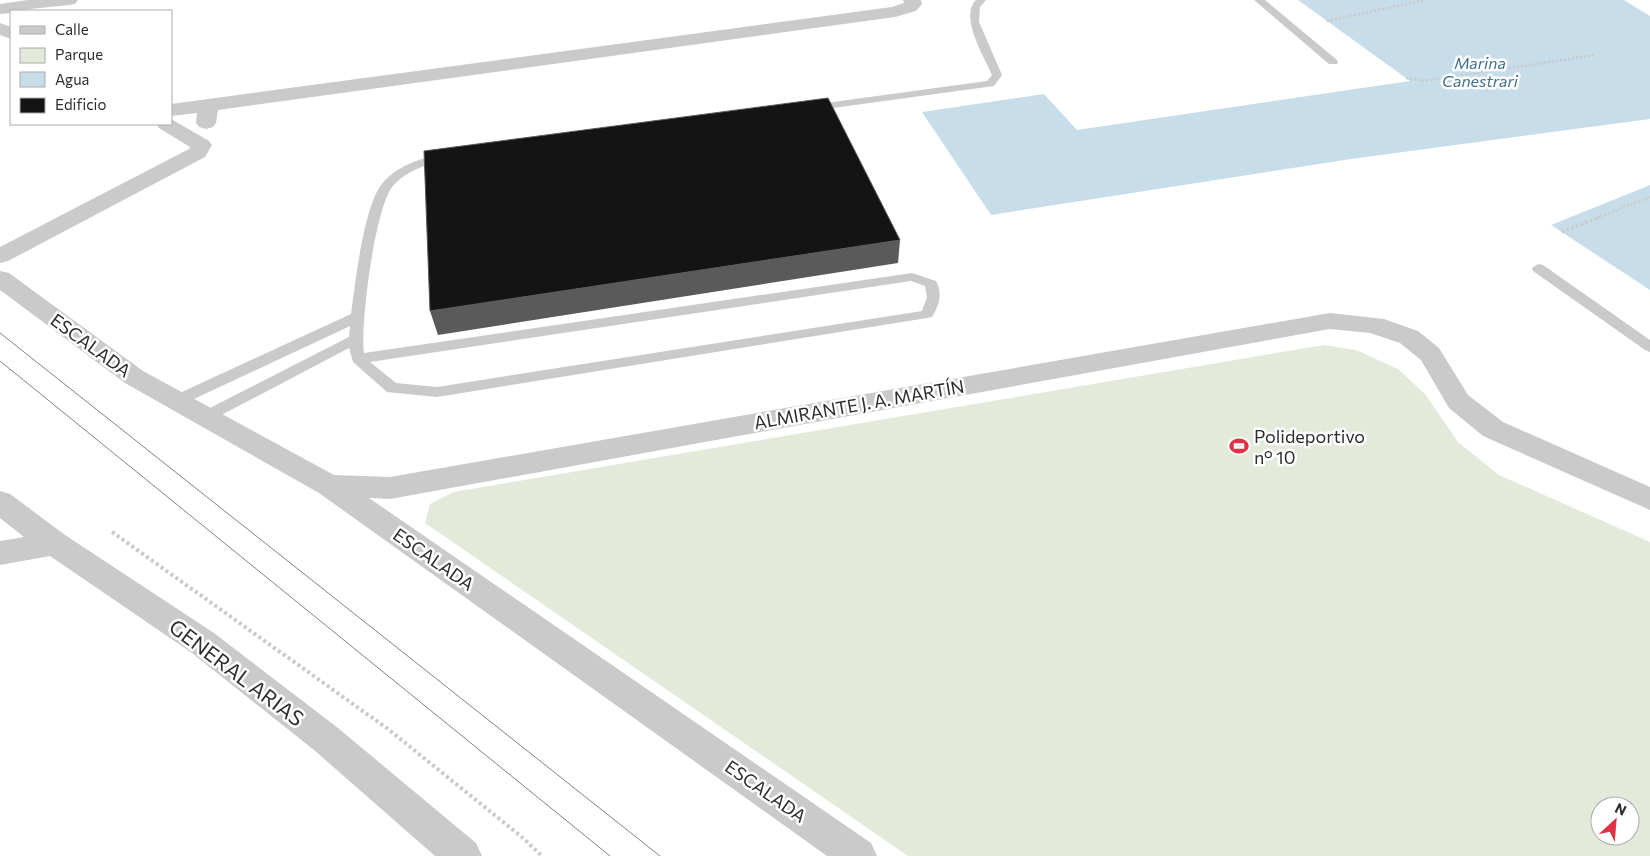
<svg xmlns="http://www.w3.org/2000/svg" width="1650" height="856" font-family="Commissioner,sans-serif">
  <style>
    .green { fill: #e3eada; fill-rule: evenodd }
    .water { fill: #c7ddea }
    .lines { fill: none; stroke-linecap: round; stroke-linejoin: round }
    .path-far2 { stroke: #cacaca; stroke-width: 2.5; stroke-dasharray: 2 2; stroke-linecap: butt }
    .path-far1 { stroke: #cacaca; stroke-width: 3; stroke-dasharray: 2.5 2.5; stroke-linecap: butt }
    .path { stroke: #cacaca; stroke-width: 4; stroke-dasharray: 3 3; stroke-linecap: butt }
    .service { fill: #cacaca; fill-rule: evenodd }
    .minor { fill: #cacaca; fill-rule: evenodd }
    .tram { stroke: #828282; stroke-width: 1 }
    .shaded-wall { fill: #5a5a5a }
    .building { fill: #141414; stroke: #5a5a5a }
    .labels { text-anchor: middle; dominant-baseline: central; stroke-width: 5; stroke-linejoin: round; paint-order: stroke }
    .far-water-label { font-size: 16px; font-style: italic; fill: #3d708c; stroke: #fff }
    .street-label { font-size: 18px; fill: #2d2d2d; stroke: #fff }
    .poi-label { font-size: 18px; fill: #2d2d2d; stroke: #fff; text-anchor: start }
    .near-street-label { font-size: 21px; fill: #2d2d2d; stroke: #fff }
  </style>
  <rect width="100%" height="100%" fill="#fff"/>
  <path class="green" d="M1324,345L1356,350L1398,369L1425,394L1458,442L1499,475L1650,542V856H908L425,523L430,504L453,492ZM1600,806H1630V836H1600Z"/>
  <path class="water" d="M1298,0H1624L1650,16V119L1351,159L991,215L922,112L1044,94L1077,130L1410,81Z
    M1650,185V290L1551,225Z"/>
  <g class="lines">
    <path class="path-far2" d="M1327,21L1425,0
      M1406,78L1424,81L1595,55
      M1597,218L1650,197"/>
    <path class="path-far1" d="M1562,232L1600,217"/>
    <path class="path" d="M112,532L388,729L523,838L542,856"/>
    <path class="service" d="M976,0H986L980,7L979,22L1002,75L994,86L811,111L806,108L811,105L987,81L992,75C984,56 959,17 976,0Z
      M1254,0H1265L1337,60L1338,62L1337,64H1329Z
      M443,154L447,155L449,157L447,159C428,164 407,170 393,186C375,206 360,326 364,353L912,273L936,281C943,294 939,305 932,317L927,318L437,397L387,392L353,362L349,348L210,421L205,422L200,421L198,417L200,413L349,337L350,326L181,405H171L169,401L171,397L351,314C355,285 364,205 382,184C396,166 421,158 443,154ZM911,281L925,286L927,297L922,311L437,387L396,383L370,362Z
      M1538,264L1543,265L1650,340V352L1645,350L1533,271L1532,268Z"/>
    <path class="minor" d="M28,0H78L75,4L69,5L11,11V13L0,14V4Z
      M903,0H921L922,4L916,11L895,17L218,110L216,123L213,127L206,129L199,127L196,123L197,113L171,116V104L892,7L904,3Z
      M0,23L11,27V39L0,35Z
      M171,119L209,141L212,145L205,157L8,261L0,263V247L189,149L190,147L159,128L156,124H171Z
      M0,271L9,273L143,371L334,475L390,477L1330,313L1384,319L1418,331L1439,348L1468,395L1503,422L1650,487V510L1483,436L1449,408L1421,360L1400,343L1370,333L1330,329L390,499L369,498L871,843L877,856H827L319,493L125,383L0,290Z
      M0,491L10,494L65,535L214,633L338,728L476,843L482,856H435L314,750L192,653L50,556L0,565V541L24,537L0,518Z"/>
    <path class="tram" d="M0,333L660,856
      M0,361L610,856"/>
  </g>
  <path class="shaded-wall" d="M900,240L898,263L438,335L430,311Z"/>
  <path class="building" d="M828,98L900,240L430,311L424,151Z"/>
  <defs>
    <g id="stadium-bare" transform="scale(1.5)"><path d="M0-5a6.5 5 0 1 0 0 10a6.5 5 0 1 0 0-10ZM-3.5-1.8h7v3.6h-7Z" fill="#e03245" stroke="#fff" stroke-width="2.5" paint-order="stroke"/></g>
  </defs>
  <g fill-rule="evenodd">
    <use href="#stadium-bare" x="1239" y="446"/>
  </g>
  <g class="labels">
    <g class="far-water-label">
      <text x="1480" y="62">Marina<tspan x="1480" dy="18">Canestrari</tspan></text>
    </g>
    <g class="street-label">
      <text transform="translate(91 345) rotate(36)">ESCALADA</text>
      <text transform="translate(859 404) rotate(-10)">ALMIRANTE J. A. MARTÍN</text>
      <text transform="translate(434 559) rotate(35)">ESCALADA</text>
      <text transform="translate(766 791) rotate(35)">ESCALADA</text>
    </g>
    <g class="poi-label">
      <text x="1254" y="436">Polideportivo<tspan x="1254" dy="21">n° 10</tspan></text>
    </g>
    <g class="near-street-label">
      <text transform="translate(237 672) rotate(37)">GENERAL ARIAS</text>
    </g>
  </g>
  <rect x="10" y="10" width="162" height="115" fill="#ffffff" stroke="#ababab"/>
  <rect x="20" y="26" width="25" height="8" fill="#cacaca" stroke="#ababab"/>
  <text x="55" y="35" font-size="15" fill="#2d2d2d">Calle</text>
  <rect x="20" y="48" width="25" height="15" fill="#e3eada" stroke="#ababab"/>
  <text x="55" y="60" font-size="15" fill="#2d2d2d">Parque</text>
  <rect x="20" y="72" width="25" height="15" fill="#c7ddea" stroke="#ababab"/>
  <text x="55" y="85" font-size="15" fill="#2d2d2d">Agua</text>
  <rect x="20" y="98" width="25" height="15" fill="#141414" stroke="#ababab"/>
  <text x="55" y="110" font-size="15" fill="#2d2d2d">Edificio</text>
  <g transform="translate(1615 821) rotate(26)"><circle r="24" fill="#ffffff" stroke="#ababab"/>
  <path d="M0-4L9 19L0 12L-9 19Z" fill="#e03245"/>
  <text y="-8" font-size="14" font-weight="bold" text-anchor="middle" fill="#2d2d2d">N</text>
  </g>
</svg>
